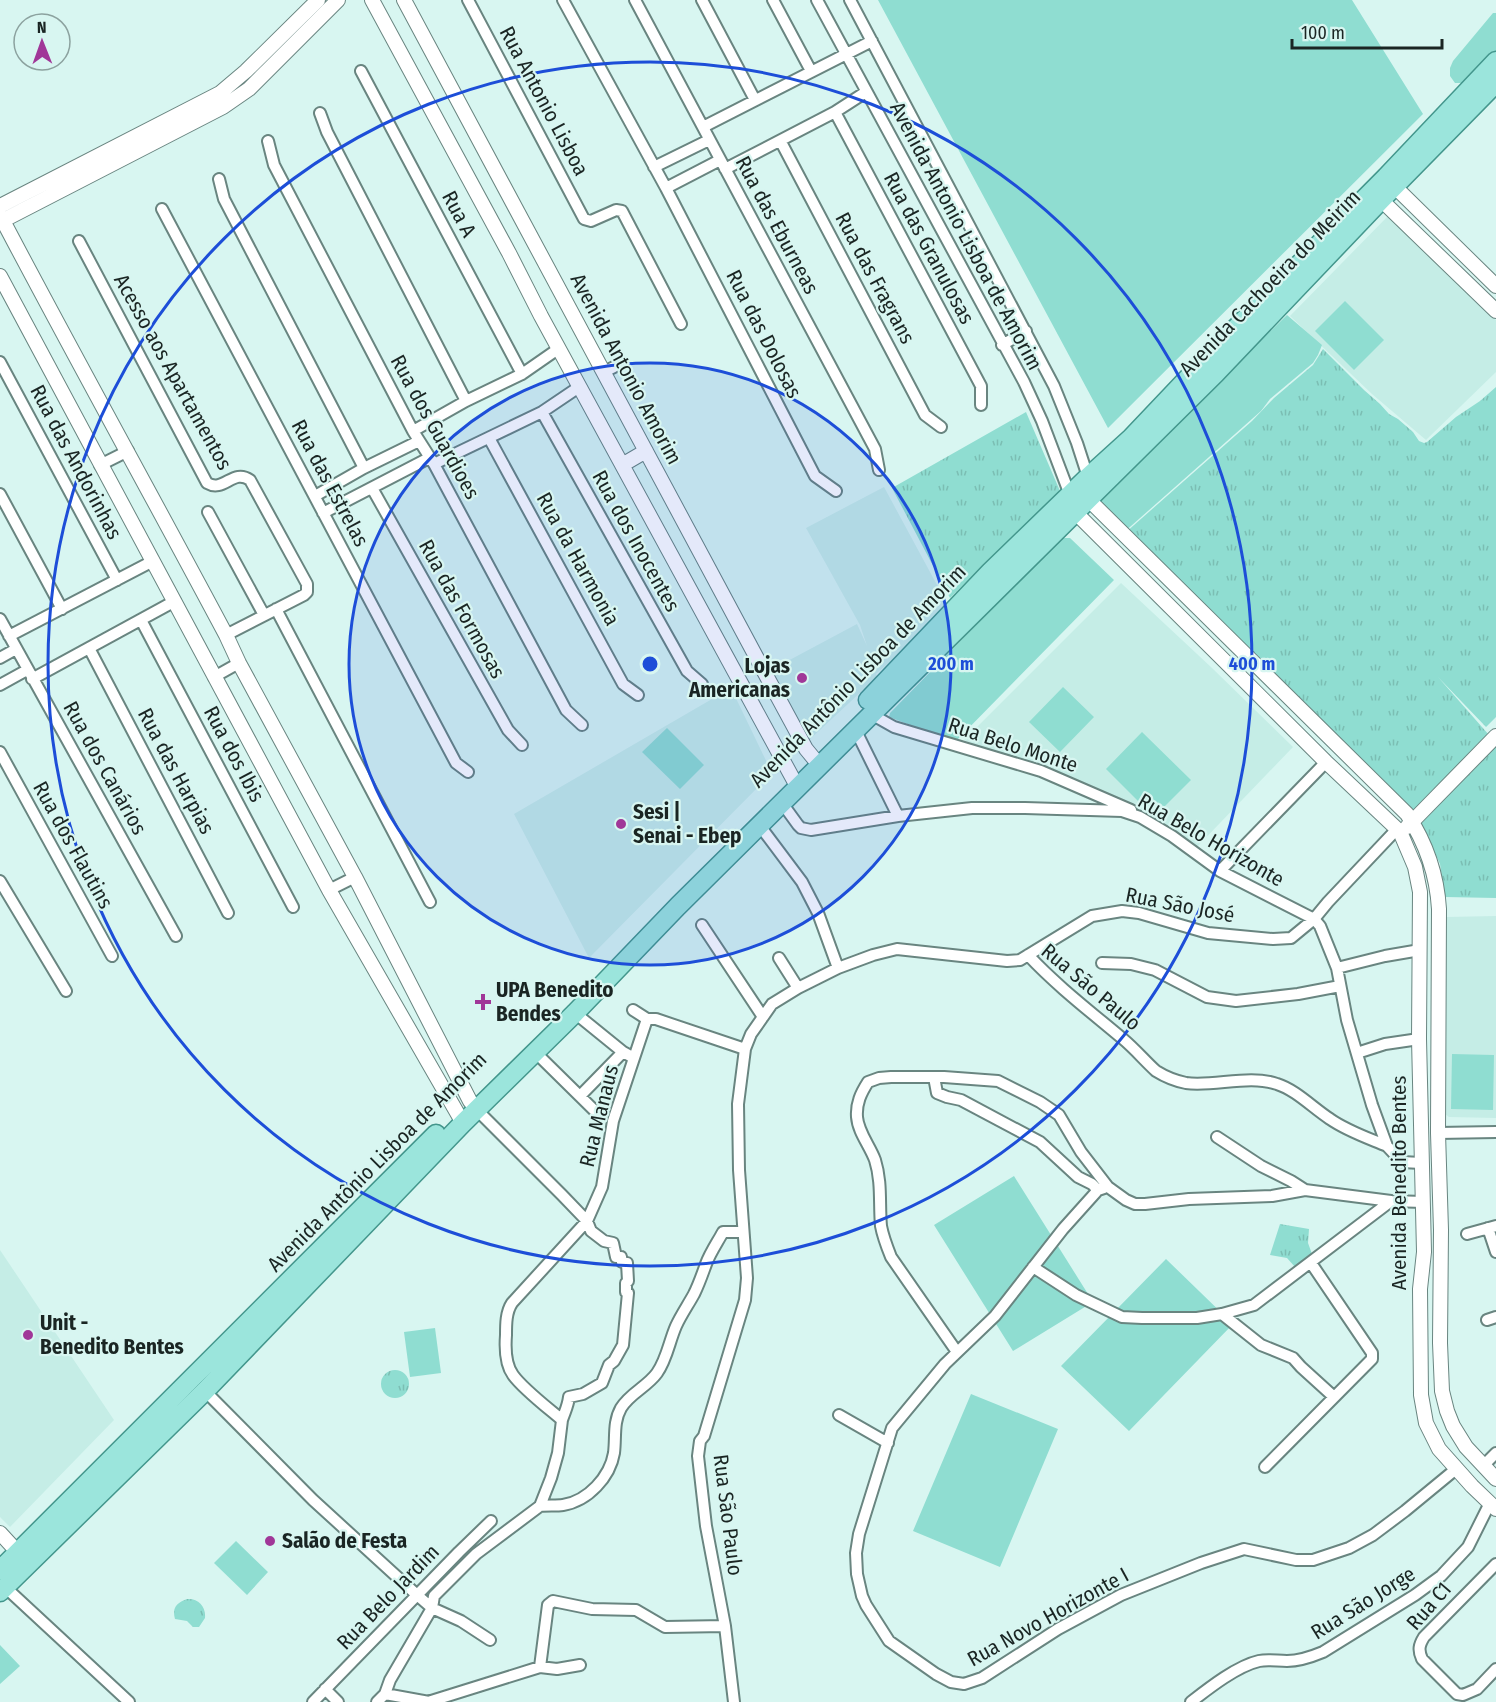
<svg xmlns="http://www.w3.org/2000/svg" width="1496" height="1702" font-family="'Fira Sans Condensed',sans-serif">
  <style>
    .built { fill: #c5ede6 }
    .green { fill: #8fddd1 }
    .park { fill: url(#park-tufts) }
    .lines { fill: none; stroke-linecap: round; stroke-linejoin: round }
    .minor-casing { stroke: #698580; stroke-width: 14 }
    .tertiary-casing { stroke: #698580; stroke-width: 16 }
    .primary-casing { stroke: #43968c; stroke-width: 21 }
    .minor { stroke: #fff; stroke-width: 10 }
    .tertiary { stroke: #fff; stroke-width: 14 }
    .primary { stroke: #9be5dc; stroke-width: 18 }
    .ring { fill: none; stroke: #1d4ed8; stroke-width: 3 }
    .poi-dot { fill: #a03798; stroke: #d8f6f1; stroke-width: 2 }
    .labels { text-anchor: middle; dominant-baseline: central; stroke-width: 4.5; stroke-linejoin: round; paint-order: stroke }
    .street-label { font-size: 21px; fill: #1a2523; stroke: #d8f6f1 }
    .poi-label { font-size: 21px; font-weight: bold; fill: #1a2523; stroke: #d8f6f1; text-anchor: start }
    .centre { fill: #1d4ed8; stroke: #d8f6f1; stroke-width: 3 }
    .ring-label { font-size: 18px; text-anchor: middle; font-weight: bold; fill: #1d4ed8; stroke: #d8f6f1; stroke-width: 4.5; stroke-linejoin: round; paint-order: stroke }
  </style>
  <defs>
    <pattern id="park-tufts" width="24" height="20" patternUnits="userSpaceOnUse" patternTransform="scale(1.5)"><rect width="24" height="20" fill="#8fddd1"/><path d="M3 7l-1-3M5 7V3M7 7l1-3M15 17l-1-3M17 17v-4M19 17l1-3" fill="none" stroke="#7bbeb3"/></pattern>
  </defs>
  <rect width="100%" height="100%" fill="#d8f6f1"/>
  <path class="built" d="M1388,216L1496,320V372L1426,440L1372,394L1290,316Z
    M884,487L950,609L876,674L877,677L807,742L769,671L857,624L867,646L860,625L806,528Z
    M1121,583L1212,668L1293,747L1196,848L1144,814L964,740Z
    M731,688L772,773L589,958L514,814Z
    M1496,916V1118L1449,1117L1445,1114V1111L1446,917Z
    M0,1250L114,1420L10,1527L0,1517Z"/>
  <path class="green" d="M878,0H1352L1423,114L1108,428Z
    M1493,13H1496V52L1462,83H1455L1450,76V68L1453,61Z
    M1345,301L1384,340L1354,370L1315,331Z
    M1287,315L1322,345L1318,355L1313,363L1270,399L1261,411L1122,534L1093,502Z
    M1061,538H1070L1114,580L955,742L889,717L890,713Z
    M1063,687L1094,717L1060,752L1029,722Z
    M667,728L704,765L680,789L642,752Z
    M1142,732L1191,780L1154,817L1106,769Z
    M1452,1054L1494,1055L1493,1110L1451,1109Z
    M1014,1176L1093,1302L1013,1351L934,1225Z
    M1166,1259L1233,1324L1129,1431L1061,1366Z
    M435,1328L441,1373L410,1377L404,1332Z
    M971,1394L1058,1429L1000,1567L913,1531Z
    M236,1541L268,1572L247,1595L214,1563Z
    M0,1645L20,1666L0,1684Z"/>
  <path class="park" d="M1323,349L1364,390L1380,404L1389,414L1398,419L1413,432L1419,441L1424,443L1427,442L1456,417L1480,401L1496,387V717L1486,727L1438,677L1489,735L1428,795L1423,804L1412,814L1125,533L1252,421L1274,398L1313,365Z
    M1026,412L1060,491L950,598L892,488Z
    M1496,743V898L1445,897L1440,864L1421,823L1423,816Z
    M1280,1224L1309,1229L1308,1243L1312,1254L1295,1267L1287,1258L1270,1255Z
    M381 1384a14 14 0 1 1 28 0a14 14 0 1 1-28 0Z
    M187,1599C198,1598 206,1606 205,1618L199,1627H193L187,1621L175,1619C172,1608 176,1603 187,1599Z"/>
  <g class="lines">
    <g class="minor-casing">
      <path id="minor" d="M468,0L584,219L591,221L616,210L622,211L681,324
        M563,0L666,188L815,476L836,491
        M635,0L875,449L879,470
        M702,0L755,100
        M773,0L811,71
        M817,0L1024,382L1042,421L1070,495
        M850,0L1054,386L1077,443L1088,477
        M361,71L522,374
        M835,112L981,386V405
        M320,113L327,132L466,401
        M703,127L872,41
        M268,141L274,165L413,431L434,464L566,710L582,725
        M781,142L925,415L941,427
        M654,167L709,140
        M725,169L835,112L866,92
        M219,179L224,199L364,468
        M666,188L720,160
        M162,209L456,763L468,772
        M79,241L207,483C224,493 233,468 250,480L307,584V592L304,595L226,635
        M1002,345L1026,331
        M0,362L117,580
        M604,372L614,367
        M542,412L687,671L702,684
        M413,431L466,401L522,374L558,349
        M489,438L623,684L638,695
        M434,464L542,412L579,387
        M100,465L128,451
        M372,488L508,730L522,745
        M0,494L62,609
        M315,496L364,468L419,441
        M208,512L264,615
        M323,513L429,458
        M276,609L430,902
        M0,619L176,936
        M141,620L293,907
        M9,636L153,561
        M89,648L228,913
        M0,658L16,649
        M214,677L239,663
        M32,679L175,601
        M0,685L27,670
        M871,714L894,727L1041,771L1131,810
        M855,729L898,816
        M0,752L112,956
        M782,803L798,825L801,828L811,830L898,816L972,808H1025L1122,811L1140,817L1172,836L1220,871L1314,919L1320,926L1337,968L1347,1020L1372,1105L1387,1146L1402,1162L1421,1163
        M760,826L802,882L818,913L838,968
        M1220,871L1326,762
        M0,881L66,991
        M329,890L355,877
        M702,925L763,1017
        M1028,955C1057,986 1091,1012 1123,1039C1135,1049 1145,1061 1156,1071C1164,1076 1176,1081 1186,1083C1214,1087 1249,1074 1277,1084C1296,1090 1313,1108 1330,1119C1347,1131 1368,1138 1387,1146
        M779,958L798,988
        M1102,963L1131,964L1155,970L1207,997L1236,1001L1298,994L1340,986
        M1337,968L1385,956L1420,950
        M633,1010L647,1019H656L745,1049
        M575,1013L623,1052L634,1058
        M535,1052L600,1116
        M1357,1053L1385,1044L1419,1039
        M934,1077L937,1093L947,1097L961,1100L1040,1142L1078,1177L1092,1184L1098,1190L1104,1188
        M580,1096L623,1052
        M477,1110L562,1195L587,1221L591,1231L604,1241L613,1243L616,1257H621L622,1262L627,1263L628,1281L626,1283V1292L628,1293L623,1345L614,1361L609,1365L602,1383L583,1394L569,1397C568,1406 565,1411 562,1420
        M1438,1133L1496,1132
        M1217,1137L1261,1166L1291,1181L1305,1190
        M1098,1190L1063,1229L995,1316L945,1364L892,1428L859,1534L856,1553L857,1574L862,1596L866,1605L889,1641L936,1674L951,1682L964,1684L982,1678L1058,1629L1121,1595L1201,1563L1244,1549L1296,1560H1313L1349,1548L1373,1535L1405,1511L1456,1469
        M1488,1228L1496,1252
        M1467,1234L1496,1226
        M1033,1267L1076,1295L1122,1317L1142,1318H1197L1222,1314L1254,1305L1391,1201
        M1222,1314L1261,1345L1293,1358L1301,1367L1334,1397
        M1487,1320L1496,1317
        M957,1352L891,1257C887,1247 883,1237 881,1226C879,1204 882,1182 875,1160C870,1146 858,1132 857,1117C856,1103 861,1093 868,1082L879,1078L891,1077H944L998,1081L1040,1102L1059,1115L1081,1152L1108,1187L1126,1200L1135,1204H1145L1189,1199L1272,1196L1305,1190L1391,1201L1423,1202
        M205,1391L313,1500L417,1595L432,1608L461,1621L490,1640
        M839,1415L888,1443
        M1483,1466L1496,1453
        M1265,1467L1372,1359V1353L1311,1263
        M540,1506C547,1505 556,1506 563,1505C588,1501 610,1477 614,1453C616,1437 613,1422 621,1408C630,1393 647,1387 657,1373C667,1359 669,1342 676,1326C681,1315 688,1305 694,1294C699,1284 702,1275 706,1264C710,1253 717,1243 723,1232H743
        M1496,1564L1424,1637C1419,1645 1418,1650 1422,1659L1457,1694L1463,1695L1477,1689L1496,1669
        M5,1587L129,1702
        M540,1667L548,1605L553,1601L592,1609L636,1610L665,1627L725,1626
        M325,1689L338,1702
        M385,1694L429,1702
        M313,1702L459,1552L491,1521
        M377,1702L385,1694L390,1680L432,1608L434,1596L476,1554L540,1506L551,1478L558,1453L562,1420C548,1408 523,1389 513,1375C505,1364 505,1348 506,1335C506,1324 506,1312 512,1303L587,1221L602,1187L613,1121L647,1019
        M428,1702L540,1667L557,1669L580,1665
        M734,1702L725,1626L706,1526L698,1456L700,1441L704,1436L745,1300L747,1278L739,1170L738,1104L745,1049L751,1034L772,1004L798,988L838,968L873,955L897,949L1007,961L1020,960L1092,916L1122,911L1139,913L1208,933L1273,939L1291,938L1314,919L1328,902L1397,829
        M1191,1702C1209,1688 1237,1666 1259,1661C1268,1659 1277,1661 1287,1661C1300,1661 1311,1657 1323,1652L1415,1595L1441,1576L1468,1547L1490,1503"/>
    </g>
    <g class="tertiary-casing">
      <path id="tertiary" d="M372,0L509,253L541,316L798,788
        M404,0L760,664L806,749L820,766
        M1388,180L1496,286
        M1375,194L1496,311
        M0,206L220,93L246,71L318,0
        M0,215C74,356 151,494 226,635L239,663L355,877L470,1101L477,1110
        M0,222L223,107L249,89L338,0
        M0,276L329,890L463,1123
        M622,465L646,451
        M1088,491V499L1407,814C1426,843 1437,875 1439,909L1438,1133L1441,1230L1440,1343L1442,1391L1447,1411L1453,1426L1466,1447L1496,1479
        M1073,505L1075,512L1080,517L1326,762L1397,829L1401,834L1415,867L1420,892L1419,1039L1424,1252L1420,1289L1421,1395L1426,1423L1439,1449L1472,1486L1496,1509
        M1407,827L1496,736
        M0,1533L23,1558"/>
    </g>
    <g class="primary-casing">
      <path id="primary" d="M868,700L990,572L1088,477L1131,438L1224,340L1386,177L1496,61
        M0,1570L436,1134
        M0,1592L205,1391L463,1123L575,1013L678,906L1216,373L1381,200L1496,83"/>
    </g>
    <use href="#minor" class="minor"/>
    <use href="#tertiary" class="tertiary"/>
    <use href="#primary" class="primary"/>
  </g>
  <circle cx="650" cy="664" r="301" fill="#1d4ed8" fill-opacity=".12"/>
  <g class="ring">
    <circle cx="650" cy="664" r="301"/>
    <circle cx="650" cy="664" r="602"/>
  </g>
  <g class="poi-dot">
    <circle cx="802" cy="678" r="6"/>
    <circle cx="621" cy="824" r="6"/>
    <path d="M480 993h6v6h6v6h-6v6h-6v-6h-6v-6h6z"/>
    <circle cx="28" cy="1335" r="6"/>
    <circle cx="270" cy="1541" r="6"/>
  </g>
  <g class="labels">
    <g class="street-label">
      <text transform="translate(544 101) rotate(62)">Rua Antonio Lisboa</text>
      <text transform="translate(459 214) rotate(62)">Rua A</text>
      <text transform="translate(777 225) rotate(62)">Rua das Eburneas</text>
      <text transform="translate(966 236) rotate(62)">Avenida Antonio Lisboa de Amorim</text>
      <text transform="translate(929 248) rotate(62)">Rua das Granulosas</text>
      <text transform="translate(875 278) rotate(62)">Rua das Fragrans</text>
      <text transform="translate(1270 283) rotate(-46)">Avenida Cachoeira do Meirim</text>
      <text transform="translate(764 334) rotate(63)">Rua das Dolosas</text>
      <text transform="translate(626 369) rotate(62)">Avenida Antonio Amorim</text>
      <text transform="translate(173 372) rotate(61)">Acesso aos Apartamentos</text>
      <text transform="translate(435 427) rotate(61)">Rua dos Guardioes</text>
      <text transform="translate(76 462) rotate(62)">Rua das Andorinhas</text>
      <text transform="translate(330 483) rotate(62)">Rua das Estrelas</text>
      <text transform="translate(636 541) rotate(61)">Rua dos Inocentes</text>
      <text transform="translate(578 559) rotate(61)">Rua da Harmonia</text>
      <text transform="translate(462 609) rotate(61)">Rua das Formosas</text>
      <text transform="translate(858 676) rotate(-46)">Avenida Antônio Lisboa de Amorim</text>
      <text transform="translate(1013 745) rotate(18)">Rua Belo Monte</text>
      <text transform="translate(234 754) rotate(62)">Rua dos Ibis</text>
      <text transform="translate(105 768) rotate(61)">Rua dos Canários</text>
      <text transform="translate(176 771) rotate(62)">Rua das Harpias</text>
      <text transform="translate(1211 840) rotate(30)">Rua Belo Horizonte</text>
      <text transform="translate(73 845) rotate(61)">Rua dos Flautins</text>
      <text transform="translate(1180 905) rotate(11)">Rua São José</text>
      <text transform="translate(1091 987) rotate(40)">Rua São Paulo</text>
      <text transform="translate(599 1116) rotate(-76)">Rua Manaus</text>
      <text transform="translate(377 1162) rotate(-45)">Avenida Antônio Lisboa de Amorim</text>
      <text transform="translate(1399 1183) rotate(-90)">Avenida Benedito Bentes</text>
      <text transform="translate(728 1515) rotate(83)">Rua São Paulo</text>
      <text transform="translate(388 1597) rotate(-46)">Rua Belo Jardim</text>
      <text transform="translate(1363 1603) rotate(-32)">Rua São Jorge</text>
      <text transform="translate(1429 1606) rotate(-49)">Rua C1</text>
      <text transform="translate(1048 1617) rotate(-29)">Rua Novo Horizonte I</text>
    </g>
    <g class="poi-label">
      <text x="790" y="666" text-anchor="end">Lojas<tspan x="790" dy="24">Americanas</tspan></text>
      <text x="633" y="812">Sesi |<tspan x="633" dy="24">Senai - Ebep</tspan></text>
      <text x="496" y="990">UPA Benedito<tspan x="496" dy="24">Bendes</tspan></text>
      <text x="40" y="1323">Unit -<tspan x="40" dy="24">Benedito Bentes</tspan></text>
      <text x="282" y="1541">Salão de Festa</text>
    </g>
  </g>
  <circle cx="650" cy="664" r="9" class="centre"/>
  <g class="ring-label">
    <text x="951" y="670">200 m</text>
    <text x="1252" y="670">400 m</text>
  </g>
  <g transform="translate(42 42) rotate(359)"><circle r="28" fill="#d8f6f1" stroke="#8ca29f" stroke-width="1.5"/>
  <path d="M0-4.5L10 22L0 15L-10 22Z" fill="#a03798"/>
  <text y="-9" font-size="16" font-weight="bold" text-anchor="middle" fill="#1a2523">N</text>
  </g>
  <path d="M1292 39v9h150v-9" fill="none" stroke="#1a2523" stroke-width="3"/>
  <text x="1301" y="39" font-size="18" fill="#1a2523" stroke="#d8f6f1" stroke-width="4.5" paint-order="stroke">100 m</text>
</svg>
